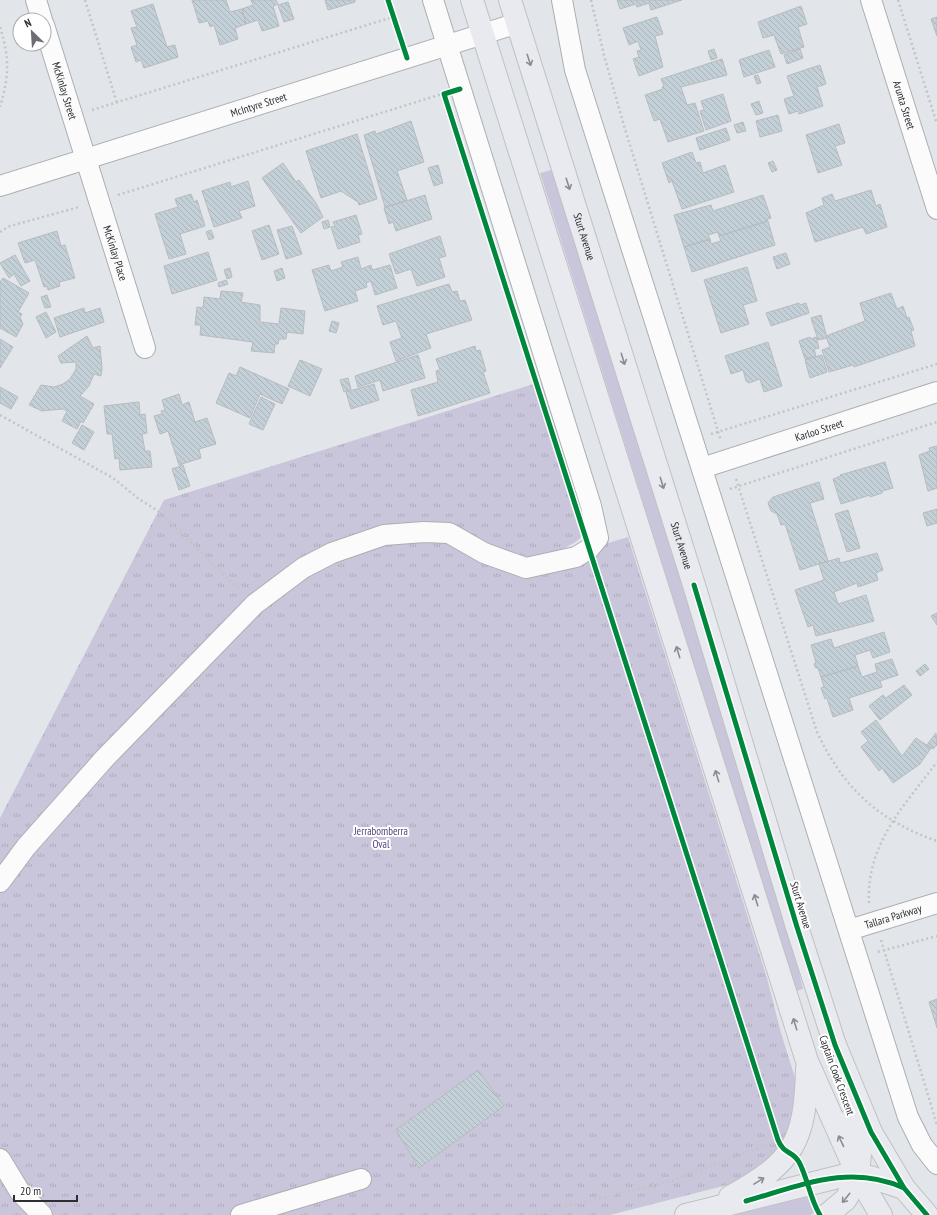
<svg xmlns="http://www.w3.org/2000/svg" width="937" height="1215" font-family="'PT Sans Narrow',sans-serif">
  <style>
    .green { fill: #c9c6dc }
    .park { fill: url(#park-tufts) }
    .building { fill: url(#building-back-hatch); stroke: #b8bbbe }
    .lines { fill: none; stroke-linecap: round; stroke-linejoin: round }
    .minor-casing { stroke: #acafb1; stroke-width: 22 }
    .major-casing { stroke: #bfc0c2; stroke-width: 24 }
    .path { stroke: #c3c4c6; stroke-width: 2.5; stroke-dasharray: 2 3; stroke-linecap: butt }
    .minor { stroke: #fbfbfc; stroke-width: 20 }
    .major { stroke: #e9eaef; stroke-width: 22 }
    .cycleway-casing { stroke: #fff; stroke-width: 8 }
    .cycleway { stroke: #00873e; stroke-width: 5 }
    .oneway { stroke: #8a8c90 }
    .labels { text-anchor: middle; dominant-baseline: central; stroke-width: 4; stroke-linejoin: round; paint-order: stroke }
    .street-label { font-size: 11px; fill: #2c2e31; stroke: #fff }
    .park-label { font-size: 11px; fill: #554283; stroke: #fff }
  </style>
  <defs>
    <pattern id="park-tufts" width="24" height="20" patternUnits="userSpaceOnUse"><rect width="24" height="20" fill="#c9c6dc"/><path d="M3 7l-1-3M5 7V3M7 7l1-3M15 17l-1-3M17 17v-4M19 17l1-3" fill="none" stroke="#adaabd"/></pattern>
    <pattern id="building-back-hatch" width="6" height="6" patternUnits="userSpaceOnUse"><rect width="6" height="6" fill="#c4d0d8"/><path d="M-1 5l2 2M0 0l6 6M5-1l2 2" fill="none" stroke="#a9b3ba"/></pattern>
  </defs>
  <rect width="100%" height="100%" fill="#e2e5e9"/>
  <path class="green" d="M551,170L562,200L771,862L790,931L803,989L796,991L540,173Z
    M806,1192L814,1213L810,1215H728Z"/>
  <path class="park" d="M543,381L586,517C586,537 580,540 563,549L569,566L595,556L605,544L628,537L767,978L781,1033L796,1081V1115L780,1151L735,1183L610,1215H0V818L164,500Z"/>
  <path class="building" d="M192,0H226L230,12L242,9L246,24L235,28L238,39L220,45L214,25L210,27L208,21L199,23Z
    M251,0H276L278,4L273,6L279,26L262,31L258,20L246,24L242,9L253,5Z
    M325,0H355V2L328,10Z
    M617,0H682L651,10L649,3L637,7L636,4L620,9Z
    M288,2L294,19L284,22L278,5Z
    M153,4L167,47L175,45L178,57L144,68L141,60L136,62L131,47L137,45L131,28L137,27L131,11Z
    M801,6L807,24L798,27L804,47L781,54L774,35L763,38L758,22Z
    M657,17L663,34L655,36L663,67L639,76L633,59L639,57L637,51L641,50L638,41L629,45L623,28Z
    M937,17V36L931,19Z
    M714,49L717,58L711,60L708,51Z
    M800,49L803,58L787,64L784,55Z
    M769,50L775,67L744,77L739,60Z
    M722,59L727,75L681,87L687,105L695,103L704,131L668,142L660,119L654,121L645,95L663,89L662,87L664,86L661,79Z
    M820,65L826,84L817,87L823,106L799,114L798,111L789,114L784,99L794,96L787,76Z
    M758,75L761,83L757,84L754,76Z
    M723,94L731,121L706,130L700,111L704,110L701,101Z
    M759,101L763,113L756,115L751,104Z
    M778,115L782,131L760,137L756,121Z
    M411,121L424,162L397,171L407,200L385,207L364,135L375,131L376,134Z
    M743,122L746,131L737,133L734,125Z
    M839,124L845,143L835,146L842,165L818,173L806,135Z
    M726,128L730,140L700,150L696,138Z
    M357,134L377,199L359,205L358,202L341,191L321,198L306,151Z
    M692,152L696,163L700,162L703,173L725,165L734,192L682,209L672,181L669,183L662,163Z
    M773,161L777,170L772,172L768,163Z
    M283,163L296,182L299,180L316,203L323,217L301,233L262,178Z
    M438,165L443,183L434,186L428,168Z
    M248,181L255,206L239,211L242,218L214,227L202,191L230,182L231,187Z
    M871,190L876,206L880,204L887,227L866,234L863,227L815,242L806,213L824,205L822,198L832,194L835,201Z
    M191,194L194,202L197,200L205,226L180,234L186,254L169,259L155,214L178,207L175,199Z
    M425,195L432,219L396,231L393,222L389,224L384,208Z
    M763,195L771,218L767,219L768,221L719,236L718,232L708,235L710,239L684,247L674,215L711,205L713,211Z
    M356,215L362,234L358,235L360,242L338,249L331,227L335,226L333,222Z
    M328,220L330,227L324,229L322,222Z
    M768,221L775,245L692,272L684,247L710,239L711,244L721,241L719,236Z
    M269,225L279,254L262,260L252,231Z
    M292,226L302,254L286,259L277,230Z
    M211,230L214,238L209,240L206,232Z
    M57,231L61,246L65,245L75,278L59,282L60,286L48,290L47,286L44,287L35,260L25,263L18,243Z
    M440,236L446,256L439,258L445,277L417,286L411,269L396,274L389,254Z
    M208,252L217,280L172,294L164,266Z
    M786,253L790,264L777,269L773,257Z
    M15,255L30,281L21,286L14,274L9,278L0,263Z
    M358,257L361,269L371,265L372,270L390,265L397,288L375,295L371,281L366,283L367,287L355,291L358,301L325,311L312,270L329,265L331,271L343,267L341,262Z
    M747,267L757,301L743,305L749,324L721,333L704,280Z
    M230,268L232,277L227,279L224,270Z
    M282,268L285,278L277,281L274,271Z
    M3,278L29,293L18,312L22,314L20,317L23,324L16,337L0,328V282Z
    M226,280L228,284L219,287L218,283Z
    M449,284L452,292L457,291L460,301L465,300L472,320L426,334L431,348L396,361L390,342L402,338L396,321L383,325L377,306Z
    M221,291L243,293L241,302L260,305V322L279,324L281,308L305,311L303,334L287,332L286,339H279L278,344H275L274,353L251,351L253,342L200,335L201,325H195L197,307L203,308L204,297L220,299Z
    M891,293L897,309L903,306L907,318L909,317L914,330L911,331L915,346L854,367L853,365L829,372L822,350L830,347L826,336L865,321L860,303Z
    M47,295L51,307L45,308L41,297Z
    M799,303L800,305L806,303L809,313L771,326L766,313Z
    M84,308L85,313L100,308L104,322L60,337L54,318Z
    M46,312L56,332L46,338L36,317Z
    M821,315L827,338L818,340L811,318Z
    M332,321L339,323L336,333L329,331Z
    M87,336L93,348L100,346L102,368L101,376L94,374L89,386L80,396L94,404L83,423L81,421L77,429L62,421L67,411L63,409L42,411L29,405L41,385L54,387L63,384L70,379L76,369V362L61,363L58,356Z
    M810,337L811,339L816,337L819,348L814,349L816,356L805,359L799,341Z
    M0,339L13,347L0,368Z
    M768,342L782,386L764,392L760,379L749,383L746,381L743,370L731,374L725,356Z
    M475,346L476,351L480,350L486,371L483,372L490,393L418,416L411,390L438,382L436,371L440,370L436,359Z
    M418,355L425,378L383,391L380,380L358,387L355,376Z
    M822,355L827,372L810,378L805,360Z
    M300,360L322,369L310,396L288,386Z
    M240,367L289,389L282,404L260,394L250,418L216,403L229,373L236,376Z
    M348,378L351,389L344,392L340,380Z
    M374,384L379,400L351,409L346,392Z
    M0,387L18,397L11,409L0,403Z
    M179,394L182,405L189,402L195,422L207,418L216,444L199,449L201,458L179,465L168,431L160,434L154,416L162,414L161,411L165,410L162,400Z
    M261,397L275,404L263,430L249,424Z
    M139,402L140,415L145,414L147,433L142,434L145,451H150L152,467L120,470L119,458L115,459L112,434H107L104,406Z
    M82,425L94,432L84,450L72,443Z
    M937,446V488L928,491L919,455L930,451L929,448Z
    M885,462L893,488L882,491V493L870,497V495L841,504L833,479L841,476L840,475Z
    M183,465L190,486L179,490L172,469Z
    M819,482L824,499L810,503L828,561L800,570L785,524L781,525L777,514L771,511L768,503L773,497Z
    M937,509V523L927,526L923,513Z
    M848,510L860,548L847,552L835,514Z
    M877,553L883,570L876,573L878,580L858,587L857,583L834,592L838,604L866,595L874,621L816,636L813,625L808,627L795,590L824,580L819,564L839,558L840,563Z
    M937,613V625L931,616Z
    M884,632L890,652L873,658L870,650L855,655L858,666L821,677L818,668H816L814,664L816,663L811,645L831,639L834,648Z
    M892,659L898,675L880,681L882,687L849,698L853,710L833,717L827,698L825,699L821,688L824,687L821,677L858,666L862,677L877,672L875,664Z
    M925,664L929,669L920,676L916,671Z
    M904,685L912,695L880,720L869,706L883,695L886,698Z
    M876,720L902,756L916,738L931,748L920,764L893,783L882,768L879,771L861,747L868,741L861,732Z
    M936,733L937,745L933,749L927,745Z
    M937,999V1028L929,1002Z
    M478,1070L504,1106L419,1168L396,1130Z"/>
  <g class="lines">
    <g class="minor-casing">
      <g id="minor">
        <path d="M36,0L42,20"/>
        <path d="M562,0L575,70L908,1117L922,1145L937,1164"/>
        <path id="s1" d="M871,0L937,209"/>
        <path id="s2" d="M44,25L145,348"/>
        <path id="s3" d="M0,186L518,23"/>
        <path id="s4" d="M702,468L937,392"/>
        <path d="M0,882L26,847L104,759L255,604L303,568L332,553L384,535L424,532L449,533L484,553L526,568L576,557L589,549L598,538L591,506L433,0"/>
        <path id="s5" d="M849,930L937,903"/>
        <path d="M0,1159L20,1192L42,1215"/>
        <path d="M241,1215L361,1179"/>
      </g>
    </g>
    <g class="major-casing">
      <g id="major">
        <path d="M472,0L807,1061L858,1176L881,1215"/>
        <path id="s6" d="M510,0L694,585L797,927L835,1045L871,1132L904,1188L927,1215"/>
        <path d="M730,1197C794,1162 805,1142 807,1069"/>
        <path d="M686,1215L842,1176L870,1177L904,1188"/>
        <path d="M827,1215L846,1199L858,1176L861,1142L852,1118"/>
      </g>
    </g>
    <path class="path" d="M85,0L117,103
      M591,0L605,59L625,129L721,441
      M898,0L937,124
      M0,27C10,59 9,76 0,107
      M92,110L393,17
      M118,195L442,94
      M0,232L10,226L79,207
      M0,415L113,478L139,499L158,511L240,590
      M711,434L937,364
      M736,479L817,732C843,788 879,821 937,841
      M730,489L937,422
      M869,903C866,844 904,806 937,762
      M881,940L937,1125
      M878,952L937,936
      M531,1215L671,1181L766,1145"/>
    <use href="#minor" class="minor"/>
    <use href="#major" class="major"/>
    <g class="cycleway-casing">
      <path id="cycleway" d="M388,0L407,58
        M460,89L444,94L778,1140C784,1155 792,1150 799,1162C808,1179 810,1199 820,1215
        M694,585L797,927L835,1045L871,1132L904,1188L927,1215
        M746,1201C800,1186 849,1163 904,1188"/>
    </g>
    <use href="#cycleway" class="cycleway"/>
  </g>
  <defs><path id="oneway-shaft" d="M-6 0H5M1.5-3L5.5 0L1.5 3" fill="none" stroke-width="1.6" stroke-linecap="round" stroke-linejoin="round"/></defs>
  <g class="oneway">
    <use href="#oneway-shaft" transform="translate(529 60) rotate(72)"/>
    <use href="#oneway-shaft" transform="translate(568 184) rotate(72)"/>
    <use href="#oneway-shaft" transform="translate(623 359) rotate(73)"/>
    <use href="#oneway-shaft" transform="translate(662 483) rotate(73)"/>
    <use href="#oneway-shaft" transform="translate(678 652) rotate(-107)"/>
    <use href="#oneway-shaft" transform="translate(717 776) rotate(-107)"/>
    <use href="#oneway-shaft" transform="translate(756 900) rotate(-107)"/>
    <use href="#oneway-shaft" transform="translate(795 1024) rotate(-107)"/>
    <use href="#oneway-shaft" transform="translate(841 1141) rotate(-115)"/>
    <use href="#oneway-shaft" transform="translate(759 1181) rotate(-32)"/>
    <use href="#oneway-shaft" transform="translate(846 1198) rotate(129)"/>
  </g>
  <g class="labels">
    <g class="street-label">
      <text stroke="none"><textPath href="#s2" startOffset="69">McKinlay Street</textPath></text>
      <text stroke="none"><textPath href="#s3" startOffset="271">McIntyre Street</textPath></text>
      <text stroke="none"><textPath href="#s1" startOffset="110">Arunta Street</textPath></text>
      <text stroke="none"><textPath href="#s6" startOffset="248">Sturt Avenue</textPath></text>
      <text stroke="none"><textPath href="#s2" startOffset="239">McKinlay Place</textPath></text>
      <text stroke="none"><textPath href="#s4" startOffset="123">Karloo Street</textPath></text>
      <text stroke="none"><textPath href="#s6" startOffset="572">Sturt Avenue</textPath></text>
      <text transform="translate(801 905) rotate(73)">Sturt Avenue</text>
      <text stroke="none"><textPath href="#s5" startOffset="46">Tallara Parkway</textPath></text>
      <text transform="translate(837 1075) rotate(70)">Captain Cook Crescent</text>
    </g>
    <g class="park-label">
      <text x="381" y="831">Jerrabomberra<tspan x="381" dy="13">Oval</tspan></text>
    </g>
  </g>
  <g transform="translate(32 32) rotate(335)"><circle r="19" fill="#ffffff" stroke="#ababad"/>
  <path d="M0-3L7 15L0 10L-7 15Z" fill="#6c6e71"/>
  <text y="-6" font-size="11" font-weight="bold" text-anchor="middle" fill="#2c2e31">N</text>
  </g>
  <path d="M14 1195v6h63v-6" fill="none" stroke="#2c2e31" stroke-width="2"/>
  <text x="20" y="1195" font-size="12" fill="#2c2e31" stroke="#ffffff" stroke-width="3" paint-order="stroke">20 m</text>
</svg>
